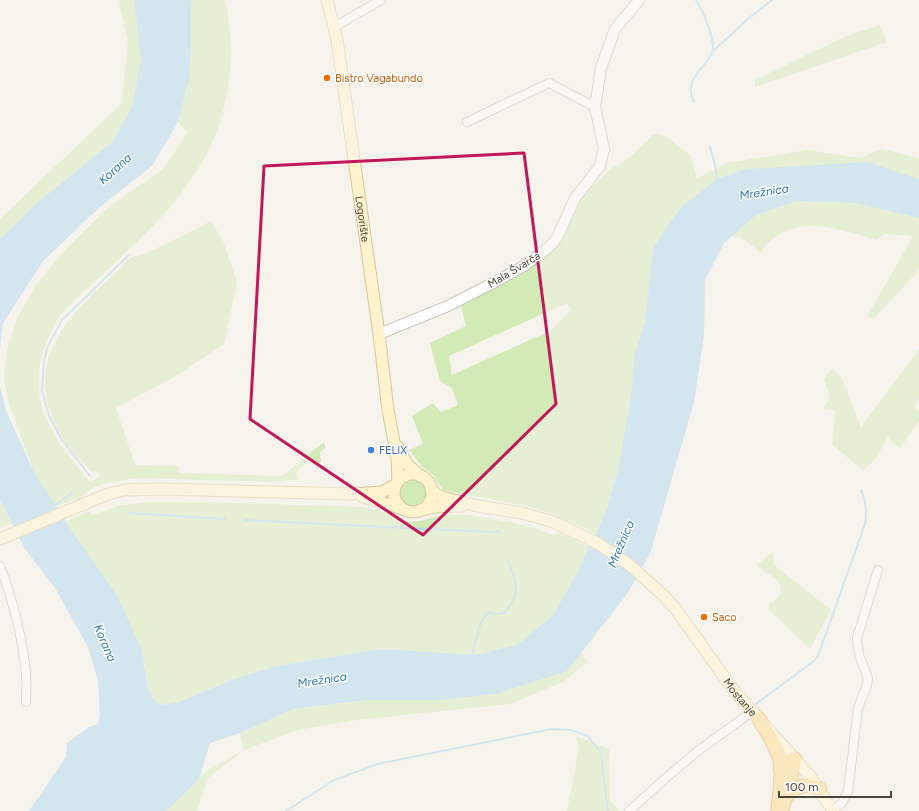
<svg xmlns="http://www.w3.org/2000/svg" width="919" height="811" font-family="Figtree,sans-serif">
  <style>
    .green { fill: #d2eab5; fill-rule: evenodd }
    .water { fill: #a9d4f2 }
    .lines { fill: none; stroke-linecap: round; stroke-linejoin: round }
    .stream { stroke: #a9d4f2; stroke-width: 2 }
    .minor-casing { stroke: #c2bbae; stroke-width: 10 }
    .tertiary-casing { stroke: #c2bbae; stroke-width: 12 }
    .secondary-casing { stroke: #d6c79b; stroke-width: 13 }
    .trunk-casing { stroke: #e0a43c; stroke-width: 15 }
    .minor { stroke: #fff; stroke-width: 8 }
    .tertiary { stroke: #fff; stroke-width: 10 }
    .secondary { stroke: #fff3cd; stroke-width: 11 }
    .trunk { stroke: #ffd985; stroke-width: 13 }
    .marked { fill: none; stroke: #c2185b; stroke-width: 3; stroke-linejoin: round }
    .food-dot { fill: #e8710a; stroke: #fff; stroke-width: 1.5 }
    .shop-dot { fill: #3f7fe0; stroke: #fff; stroke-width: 1.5 }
    .labels { text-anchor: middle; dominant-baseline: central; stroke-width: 3; stroke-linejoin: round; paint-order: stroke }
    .food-label { font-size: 11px; fill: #c56008; stroke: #fff; text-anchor: start }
    .street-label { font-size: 11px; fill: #4b4439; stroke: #fff }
    .shop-label { font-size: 11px; fill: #366cbe; stroke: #fff; text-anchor: start }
    .water-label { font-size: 12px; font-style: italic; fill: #2e7ab2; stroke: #fff }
  </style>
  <rect width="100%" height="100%" fill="#f6f3ec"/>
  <path class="green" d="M119,0H134L141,60L131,109L112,142L38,202L0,239V219L122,103L128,43Z
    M190,0H225C236,49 231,102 210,148C205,159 197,169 191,179C186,185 182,193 177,199C153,228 124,254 96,281C85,291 66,307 58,319C45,340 36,367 39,391C42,427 69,455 90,482L100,476L96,470L92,472C79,459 66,445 58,429C28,374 54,331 94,293C103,284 112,276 121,268C124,264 128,259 132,257C137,255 144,255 149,252C170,242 191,231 211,221L223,241L237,282L224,344L174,377L116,408L135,465L179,466V473L282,476L324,442L325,448L320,452L321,462L315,466L310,460L296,472L298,479L274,482L142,478C128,479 103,482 91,489C86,492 83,496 79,500L75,499L57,507L33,470L8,400L4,377L7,351L16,320L35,286L66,249L109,207L163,169L188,132L178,122L189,80L191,46Z
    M880,25L887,42L755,87V80L844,37Z
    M659,134L665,136L691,156L697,178L727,163L808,150L860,158L881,149L919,158V179L868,162L653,248L645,322L635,353L630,403L618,469L607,508L596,534L583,527L559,518V516L530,507L443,490L432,474L423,468L409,450L423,444L412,416L433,403L441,412L458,405L452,388L440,381L430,343L466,326L461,305L496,287L526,270L553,250L563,239L582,198L602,177L614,167L629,158L653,135ZM567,303L571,310L550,331L452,375L449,356Z
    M796,201L855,203L919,218V270L874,319L867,317L913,236L884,234L877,240C845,231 805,215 775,237C769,242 764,245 761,253L741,237H731L756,215Z
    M919,349V398L914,408L919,411V421L901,447L893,444L888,436L877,457L863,471L833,445L835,410L823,409L830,398L824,379L832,368L842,378L861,427Z
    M398 493a15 15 0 1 1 30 0a15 15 0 1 1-30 0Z
    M0,501L12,524L0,527Z
    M151,502L238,503L363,507L392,514L407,522L420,521L443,515H470L520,524L555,535L557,531L588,547L581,566L553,615L517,645L475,655L381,649L276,666L234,679L179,702L161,705L152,698L148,687L145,664L78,540L66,521L89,511L92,515L122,505Z
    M773,551L774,565L831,610L810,649L768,609L770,603C779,599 786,590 777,580C772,574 763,573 757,565Z
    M581,652L587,662L565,681L510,704L356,720L298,730L244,750L208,778L197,811H165L206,772L244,750L240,733L293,709L366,700H438L566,671Z
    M576,736L609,749L610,800L619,811H567L579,749Z"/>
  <path class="water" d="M134,0H190L191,2V46L189,80L178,122L152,166L102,205L43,261L3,323L0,348V239L38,202L112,142L131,109L141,60Z
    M868,162L919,179V218L855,203L796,201L756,215L724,243L705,280L704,335L694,402L650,554L627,594L567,671L496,694L438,700H366L293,709L240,733L210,743L199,779L173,805L165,811H29L66,757L67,743L89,727L98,724L100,716L98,680L88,647L55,588L25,549L0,500V386L6,411L33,470L78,540L117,595L142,651L148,687L152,698L161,705L179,702L234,679L276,666L381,649L475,655L517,645L553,615L581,566L588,547L596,534L607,508L618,469L630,403L635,353L645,322L653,248L681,207L717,179L747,169Z"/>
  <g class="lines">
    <path class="stream" d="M713,51L748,19L772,0
      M694,102C685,84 696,75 707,61C709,58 712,54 713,50C714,37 703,11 696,0
      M710,147L715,165L717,179
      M90,476L62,440L49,416L42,391L44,361L48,346L62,320L129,255
      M53,507L72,493
      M128,513L225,519
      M245,520L490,532L499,531L500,533
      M472,657C476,644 477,620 490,612L496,614L504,613C522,592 516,584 508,560
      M756,704L814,661L818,656L865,524C867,512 866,501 861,490
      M286,811L334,780L378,764L552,729L571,730L588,736L601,753L608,811"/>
    <g class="minor-casing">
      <path id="minor" d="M334,27L381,0
        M467,122L549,83L595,107
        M0,566C12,597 23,640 26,674C27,683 26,693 26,702
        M832,810L842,803L848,791L858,708L867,685L868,678L859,655L857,638L878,570
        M629,811L667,777L699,750L752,712"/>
    </g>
    <g class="tertiary-casing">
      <path id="tertiary" d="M379,334L448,306L493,283L524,266L549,247L557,238L575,198L600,166L604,149L595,107L601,68L615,29L639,0"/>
    </g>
    <g class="secondary-casing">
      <g id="secondary">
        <path id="s1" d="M327,0L337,40L379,334L388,410L397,458L398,482"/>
        <path d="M398,447L407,464L420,476"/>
        <circle cx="413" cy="493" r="19"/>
        <path id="s2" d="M431,489L436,494L442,497L478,506L522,513L554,522L599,544L632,567L663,595L675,608L735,692L809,775L833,811"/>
        <path d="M363,497L400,508"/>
        <path d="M421,510L435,507L462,506"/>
        <path d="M0,539L108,494L124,490L161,489L353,494L382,492L395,485"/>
      </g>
    </g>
    <g class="trunk-casing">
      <path id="trunk" d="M759,719C767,733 777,746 780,761C783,777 779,795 778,811
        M780,769L785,763L795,759L783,807
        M786,797C795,785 807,783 820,789"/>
    </g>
    <use href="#minor" class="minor"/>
    <use href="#tertiary" class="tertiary"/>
    <use href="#secondary" class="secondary"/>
    <use href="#trunk" class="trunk"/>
  </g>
  <path d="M0 0H919V811H0ZM524,153L556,404L423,535L250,419L264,166Z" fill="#f6f3ec" fill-opacity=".55" fill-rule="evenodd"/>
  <path class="marked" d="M524,153L556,404L423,535L250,419L264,166Z"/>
  <g class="food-dot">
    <circle cx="327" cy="78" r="4"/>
    <circle cx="704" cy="617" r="4"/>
  </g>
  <circle class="shop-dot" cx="371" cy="450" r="4"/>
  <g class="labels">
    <g class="food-label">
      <text x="335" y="78">Bistro Vagabundo</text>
      <text x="712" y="617">Saco</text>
    </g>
    <g class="street-label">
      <text stroke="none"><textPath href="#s1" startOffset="222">Logorište</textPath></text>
      <text transform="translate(514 270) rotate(-31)">Mala Švarča</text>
      <text stroke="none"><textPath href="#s2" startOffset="389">Mostanje</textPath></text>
    </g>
    <g class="shop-label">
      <text x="379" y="450">FELIX</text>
    </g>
    <g class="water-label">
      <text transform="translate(115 169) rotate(-42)">Korana</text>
      <text transform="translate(764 192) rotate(-9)">Mrežnica</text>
      <text transform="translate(621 544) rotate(-67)">Mrežnica</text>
      <text transform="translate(105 643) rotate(67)">Korana</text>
      <text transform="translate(322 680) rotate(-9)">Mrežnica</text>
    </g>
  </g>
  <path d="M779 791v6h112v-6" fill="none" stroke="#4b4439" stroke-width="2"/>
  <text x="785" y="791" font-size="12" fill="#4b4439" stroke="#ffffff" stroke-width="3" paint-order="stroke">100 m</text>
</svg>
